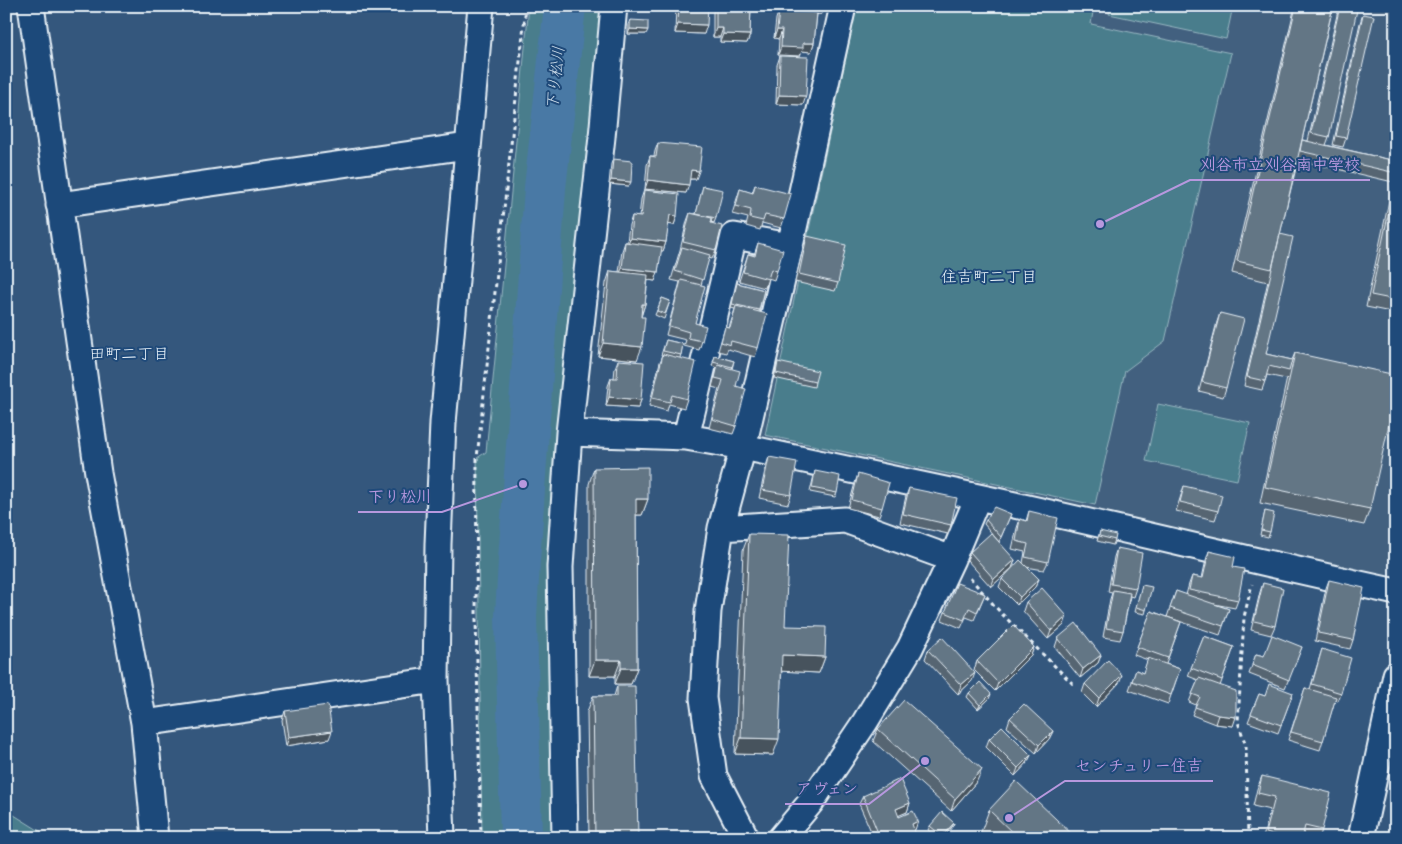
<svg xmlns="http://www.w3.org/2000/svg" width="1402" height="844" font-family="Dekko,'Klee One',sans-serif">
  <style>
    .built { fill: #42607f }
    .green { fill: #487d8c; stroke: #98b7c2 }
    .lines { fill: none; stroke-linecap: round; stroke-linejoin: round }
    .river { stroke: #4879a5; stroke-width: 42 }
    .minor-casing { stroke: #e8f1f8; stroke-width: 29 }
    .path { stroke: #e8f1f8; stroke-width: 3; stroke-dasharray: 4 4; stroke-linecap: butt }
    .minor { stroke: #1f4a7a; stroke-width: 25 }
    .wall { fill: #566572; stroke: #e8f1f8; fill-rule: evenodd }
    .shaded-wall { fill: #46535d; stroke: #e8f1f8 }
    .building { fill: #647685; stroke: #e8f1f8 }
    .labels { text-anchor: middle; dominant-baseline: central; stroke-width: 4; stroke-linejoin: round; paint-order: stroke }
    .water-label { font-size: 16px; font-style: italic; fill: #d0dfec; stroke: #1f4a7a }
    .neighbourhood-label { font-size: 16px; fill: #e8f1f8; stroke: #1f4a7a }
    .leader { fill: none; stroke: #b798de; stroke-width: 2 }
    .callout-dot { fill: #b798de; stroke: #1f4a7a; stroke-width: 2 }
    .callout-label { font-size: 16px; text-anchor: middle; font-weight: bold; fill: #b798de; stroke: #1f4a7a; stroke-width: 4; stroke-linejoin: round; paint-order: stroke }
  </style>
  <rect width="100%" height="100%" fill="#34577d"/>
  <filter id="ink" filterUnits="userSpaceOnUse"><feTurbulence type="fractalNoise" baseFrequency=".02" numOctaves="2"/><feDisplacementMap in="SourceGraphic" scale="10" xChannelSelector="R" yChannelSelector="G"/><feConvolveMatrix kernelMatrix="1 2 1 2 8 2 1 2 1" color-interpolation-filters="sRGB"/></filter>
  <g filter="url(#ink)">
    <path class="built" d="M851,6H1396V536L1387,575L756,441Z"/>
    <path class="green" d="M529,6H614L570,421L568,838H482L477,458L486,452Z
      M857,6H1094L1091,24L1231,53L1165,341L1125,371L1095,505L765,435Z
      M1110,6H1233L1226,39L1109,14Z
      M1158,404L1250,423L1237,480L1146,461Z
      M6,810L51,838H35L6,831Z"/>
    <g class="lines">
      <path class="river" d="M521,838L516,616L519,561L545,188L565,6"/>
      <g class="minor-casing">
        <path id="minor" d="M31,6L98,473L144,723L155,838
          M59,205L467,146
          M569,433L686,437L743,447L978,497L952,559L910,648L865,722L811,802L781,838
          M686,437L734,236L790,246
          M978,497C1117,527 1256,562 1396,592
          M721,528L845,520L952,559
          M144,723L436,680
          M442,838L436,680L438,544L443,423L481,6
          M565,838L560,567L569,433L602,137L614,6
          M746,838L714,776L703,698L708,611L721,528L743,447L790,246L843,6
          M1361,838L1396,675"/>
      </g>
      <path class="path" d="M970,578L1002,614L1074,685
        M481,838L476,619L477,458L526,6
        M1248,838L1246,746L1238,722L1244,617L1252,584"/>
      <use href="#minor" class="minor"/>
    </g>
    <path class="wall" d="M676,6H708L704,34L675,33Z
      M716,6H751L750,35L747,43L720,42V37H713V12Z
      M810,6H823L821,14H817L814,43L811,52L802,51L778,55L779,39L774,38L776,19L779,10L809,12Z
      M1295,6H1350L1329,137L1326,145L1396,161V313L1366,307L1393,182L1298,160L1280,234L1266,354L1292,360L1295,353L1370,509L1364,525L1260,503L1287,378L1286,379L1267,375L1262,390L1244,386L1268,281V282L1232,273ZM1333,7L1340,8L1337,15L1308,141L1302,140Z
      M1363,14L1346,138L1343,147L1333,145L1360,23Z
      M630,20L646,34H628V25Z
      M780,56L803,105L776,104L777,65Z
      M658,143L696,179H690L686,193L645,189L647,165L650,156H654L655,151Z
      M613,159L629,186L609,184L611,164Z
      M755,185L784,219L781,228L762,223L760,230L746,226L748,218L732,214L740,189L752,193Z
      M703,186L716,218L714,223L711,222V223L716,250L712,259L709,258L701,285L695,323L702,341L699,350L684,346L686,340L666,335L680,282L671,280L680,250L687,221L690,213L696,214Z
      M644,190L677,216L674,225L668,224L666,242L663,251L661,250L658,272L655,281L648,280L645,304L641,317L637,360L598,356L606,283L610,271L619,272L622,251L625,242H627L629,225L632,216L639,217L641,199Z
      M807,236L838,283L835,291L795,282L804,245Z
      M758,243L777,271L774,280L768,278L765,288L739,281L748,254L754,255Z
      M737,283L764,290L759,312L758,348L755,357L728,349L726,353L718,351L725,327L729,328L735,309L731,308Z
      M662,298L670,301L664,319L655,315Z
      M1220,313L1226,388L1223,397L1199,391L1217,322Z
      M666,340L683,344L680,358L687,399L684,408L669,404L667,411L649,406L660,362L663,355H661Z
      M715,356L734,361L732,369L736,386V426L733,434L709,428L719,389L712,387L717,368L712,366Z
      M618,360L641,400L638,408L606,406L608,386L611,378H614L615,368Z
      M778,362L815,382L814,387L774,378Z
      M769,457L791,495L788,504L759,498L766,466Z
      M594,468L648,499L642,515H636L637,668L631,684H615V676H589V484Z
      M815,471L837,493L835,497L810,492Z
      M858,474L882,508L879,516L848,508L855,483Z
      M1184,486L1218,511L1215,520L1176,511Z
      M909,488L951,525L948,534L900,523L906,496Z
      M1029,511L1048,562L1044,570L1026,567L1039,579L1035,587L1017,605L999,587L1002,579L1023,563L1025,552L1012,549L1017,528L1020,519L1026,521Z
      M1265,511L1270,532L1268,537L1260,535Z
      M1011,514L999,542L984,524L986,520Z
      M1100,531L1115,540L1113,545L1097,541Z
      M749,534L785,626L825,657L819,673L782,671L773,755L735,754L743,550Z
      M1117,548L1136,588L1133,597L1130,596L1123,631L1120,640L1103,637L1110,599L1112,593L1108,592L1114,557Z
      M1209,551L1233,567L1238,600L1235,608L1214,604L1229,609L1220,635L1167,617L1176,591L1186,595L1189,584L1192,576L1202,578L1206,560Z
      M970,552L1015,560L1012,568L991,587L967,560Z
      M1329,580L1353,640L1350,649L1315,641L1326,588Z
      M1263,583L1275,626L1271,635L1251,630L1260,592Z
      M1142,585L1146,610L1145,614L1135,612Z
      M985,594L974,620L966,617L961,628L942,620L945,612Z
      M1026,602L1064,625L1048,639L1023,611Z
      M1151,611L1181,622L1166,664L1180,669L1168,704L1129,690L1136,670L1143,673L1148,660L1134,655Z
      M1204,636L1234,647L1220,686L1233,726L1215,724L1192,715L1196,705L1189,702L1198,680L1188,676Z
      M1058,638L1101,655L1098,663L1080,678L1055,647Z
      M1034,647L1031,655L995,691L974,670L977,661Z
      M1302,647L1285,688L1249,674L1256,654L1264,656Z
      M1322,649L1341,693L1338,701L1335,700L1320,750L1288,740L1305,688L1310,689Z
      M928,650L972,681L958,694L925,659Z
      M1119,683L1096,707L1082,693L1085,684Z
      M617,686L638,838H589L587,712L593,696H614Z
      M969,693L989,699L978,709L967,697Z
      M1293,693L1278,733L1248,722L1259,694L1265,696Z
      M285,711L329,739L286,746L282,720Z
      M1010,718L1053,731L1049,739L1036,753L1007,727Z
      M878,729L977,781L951,811L873,741Z
      M989,739L1031,755L1027,763L1015,776L986,747Z
      M1262,776L1322,830L1319,838H1263L1270,810L1253,806L1257,789Z
      M863,796L910,803L907,812L898,815L899,817L918,821L914,830L917,838H874L859,804Z
      M989,810L1076,838H987L981,832Z
      M1393,821L1396,822V836L1389,834Z
      M954,823L952,827L943,838H937L928,830L930,826Z"/>
    <path class="shaded-wall" d="M811,9L823,10L821,14H809Z
      M678,24L707,25L704,34L675,33Z
      M716,28H723L720,37H713Z
      M630,29L648,30L646,34H628Z
      M777,30H782L779,39L774,38Z
      M723,34L750,35L747,43L720,42Z
      M803,43H814L811,52L802,51L800,56L778,55L781,47Z
      M779,95L806,96L803,105L776,104Z
      M691,170L699,171L696,179H688Z
      M611,180L631,182L629,186L609,184Z
      M648,180L689,185L686,193L645,189Z
      M670,215L677,216L674,225L666,224Z
      M630,238L666,242L663,251L627,247Z
      M622,268L658,272L655,281L619,276Z
      M642,304H645L641,316Z
      M603,343L642,347L637,360L598,356Z
      M609,397L641,400L638,408L606,406Z
      M636,499H648L642,515H630Z
      M1015,560L1012,568L991,587L994,579Z
      M1039,579L1035,587L1017,605L1020,597Z
      M1067,616L1064,625L1048,639L1051,631Z
      M1034,647L1031,655L995,691L998,683Z
      M782,655L825,657L819,673L777,671Z
      M1101,655L1098,663L1080,678L1083,669Z
      M595,660H621L615,676H589Z
      M621,668H637L631,684H615Z
      M975,673L972,681L958,694L961,685Z
      M1122,675L1119,683L1096,707L1099,698Z
      M991,694L989,699L978,709L980,705Z
      M1218,715L1236,717L1233,726L1215,724Z
      M332,731L329,739L286,746L289,737Z
      M1053,731L1049,739L1036,753L1039,745Z
      M741,738L779,739L773,755L735,754Z
      M1031,755L1027,763L1015,776L1018,768Z
      M982,769L977,781L951,811L955,799Z
      M910,803L907,812L893,818L896,809Z
      M918,821L915,830L909,832L912,824Z
      M954,823L952,827L943,838H941Z"/>
    <path class="building" d="M679,6H708L707,25L678,24Z
      M716,6H751L750,35L723,34V28H716Z
      M811,6H823V10L811,9Z
      M1296,6H1333L1272,269L1237,261Z
      M1340,6L1357,10L1329,137L1311,133Z
      M779,10L817,13L814,43H803V48L781,47L782,30H777Z
      M1363,14L1374,16L1346,138L1336,136Z
      M630,20L648,21V30L630,29Z
      M780,56L808,57L806,96L779,95Z
      M1302,140L1396,161V173L1300,151Z
      M658,143L702,147L699,171L691,170L689,185L648,180L650,156L656,157Z
      M613,159L632,161L631,182L611,180Z
      M1396,178V300L1371,295Z
      M755,185L791,194L784,219L765,215L763,221L750,218L751,210L736,206L740,189L753,193Z
      M703,186L723,190L716,218L696,214Z
      M644,190L679,194L677,216L670,215L666,242L630,238L632,216L641,217Z
      M690,213L712,218L711,223L722,226L716,250L683,242Z
      M1280,234L1293,237L1266,354L1292,360L1289,371L1269,366L1265,381L1247,377Z
      M807,236L846,245L838,283L799,274Z
      M625,242L662,247L658,272L622,268Z
      M758,243L783,250L777,271L771,269L768,279L743,272L748,254L755,256Z
      M682,247L710,255L703,280L675,271Z
      M610,271L648,275L645,304H642L641,317H645L642,347L603,343Z
      M681,280L705,286L695,323L706,326L702,341L688,338L689,332L669,326Z
      M737,283L764,290L759,310L732,304Z
      M662,298L670,301L665,314L657,311Z
      M736,306L767,314L758,348L731,341L730,345L721,342L725,327L730,328Z
      M1220,313L1244,319L1226,388L1202,382Z
      M666,340L683,344L681,355L663,351Z
      M1295,353L1396,375V393L1370,509L1265,487Z
      M663,354L696,362L687,399L672,395L670,402L652,398Z
      M715,356L734,361L732,367L713,362Z
      M618,360L644,362L641,400L609,397L611,378H617Z
      M778,362L818,371L815,382L776,373Z
      M718,365L740,371L736,386L746,389L736,426L712,419L723,380L715,378Z
      M769,457L797,462L791,495L762,490Z
      M648,467V499H636L637,668H621V660H595L594,468Z
      M815,471L840,476L837,493L812,488Z
      M858,474L889,483L882,508L852,500Z
      M1184,486L1222,495L1218,511L1180,502Z
      M909,488L957,498L951,525L903,514Z
      M994,507L1011,514L1001,537L986,520Z
      M1029,511L1058,518L1048,562L1025,557L1028,544L1016,541L1020,519L1027,521Z
      M1265,511L1274,513L1270,532L1261,530Z
      M1100,531L1116,535L1115,540L1099,536Z
      M991,533L1015,560L994,579L970,552Z
      M749,534L789,535L785,626L826,627L825,657L782,655L779,739L741,738Z
      M1117,548L1142,553L1136,588L1111,584Z
      M1209,551L1235,557L1233,567L1244,569L1238,600L1189,590L1192,576L1203,578Z
      M1020,560L1039,579L1020,597L1002,579Z
      M1329,580L1364,588L1353,640L1318,633Z
      M957,583L985,594L977,612L969,608L964,620L945,612Z
      M1263,583L1283,588L1275,626L1254,621Z
      M1142,585L1152,587L1146,610L1136,607Z
      M1042,588L1067,616L1051,631L1026,602Z
      M1113,590L1130,593L1123,631L1106,628Z
      M1176,591L1229,609L1223,626L1170,608Z
      M1151,611L1181,622L1168,658L1137,647Z
      M1076,623L1101,655L1083,669L1058,638Z
      M1013,625L1034,647L998,683L977,661Z
      M1272,635L1302,647L1289,680L1252,665L1256,654L1264,656Z
      M1204,636L1234,647L1222,680L1191,668Z
      M942,637L975,673L961,685L928,650Z
      M1322,649L1351,658L1341,693L1312,684Z
      M1148,658L1180,669L1171,695L1132,681L1136,670L1143,673Z
      M1108,660L1122,675L1099,698L1085,684Z
      M1199,678L1236,691V717L1218,715L1195,707L1200,697L1192,694Z
      M980,682L991,694L980,705L969,693Z
      M1269,684L1293,693L1281,725L1251,714L1259,694L1265,696Z
      M617,686H635L638,838H595L593,696H617Z
      M1305,688L1336,697L1323,741L1291,732Z
      M904,700L982,769L955,799L878,729Z
      M1024,704L1053,731L1039,745L1010,718Z
      M328,705L332,731L289,737L285,711Z
      M1002,726L1031,755L1018,768L989,739Z
      M1262,776L1331,793L1322,830L1305,826L1302,838H1286L1266,833L1275,797L1258,793Z
      M900,779L910,803L896,809L899,817L913,811L918,821L912,824L917,838H880L863,796Z
      M1016,781L1076,838H1018L989,810Z
      M942,812L954,823L942,836L930,826Z
      M1393,821L1396,822V832L1391,830Z"/>
  </g>
  <g class="labels">
    <g class="water-label">
      <text transform="translate(557 78) rotate(-84)">下り松川</text>
    </g>
    <g class="neighbourhood-label">
      <text x="989" y="278">住吉町二丁目</text>
      <text x="129" y="355">田町二丁目</text>
    </g>
  </g>
  <path class="leader" d="M1100 224L1190 180H1370M523 484L442 512H358M1009 818L1065 781H1213M925 761L869 804H785"/>
  <g class="callout-dot">
    <circle cx="1100" cy="224" r="5"/>
    <circle cx="523" cy="484" r="5"/>
    <circle cx="1009" cy="818" r="5"/>
    <circle cx="925" cy="761" r="5"/>
  </g>
  <g class="callout-label">
    <text x="1280" y="170">刈谷市立刈谷南中学校</text>
    <text x="400" y="502">下り松川</text>
    <text x="1139" y="771">センチュリー住吉</text>
    <text x="827" y="794">アヴェン</text>
  </g>
  <rect width="1402" height="844" fill="none" stroke="#1f4a7a" stroke-width="25"/>
  <rect x="12" y="12" width="1377" height="819" fill="none" stroke="#e8f1f8" stroke-width="2" filter="url(#ink)"/>
</svg>
